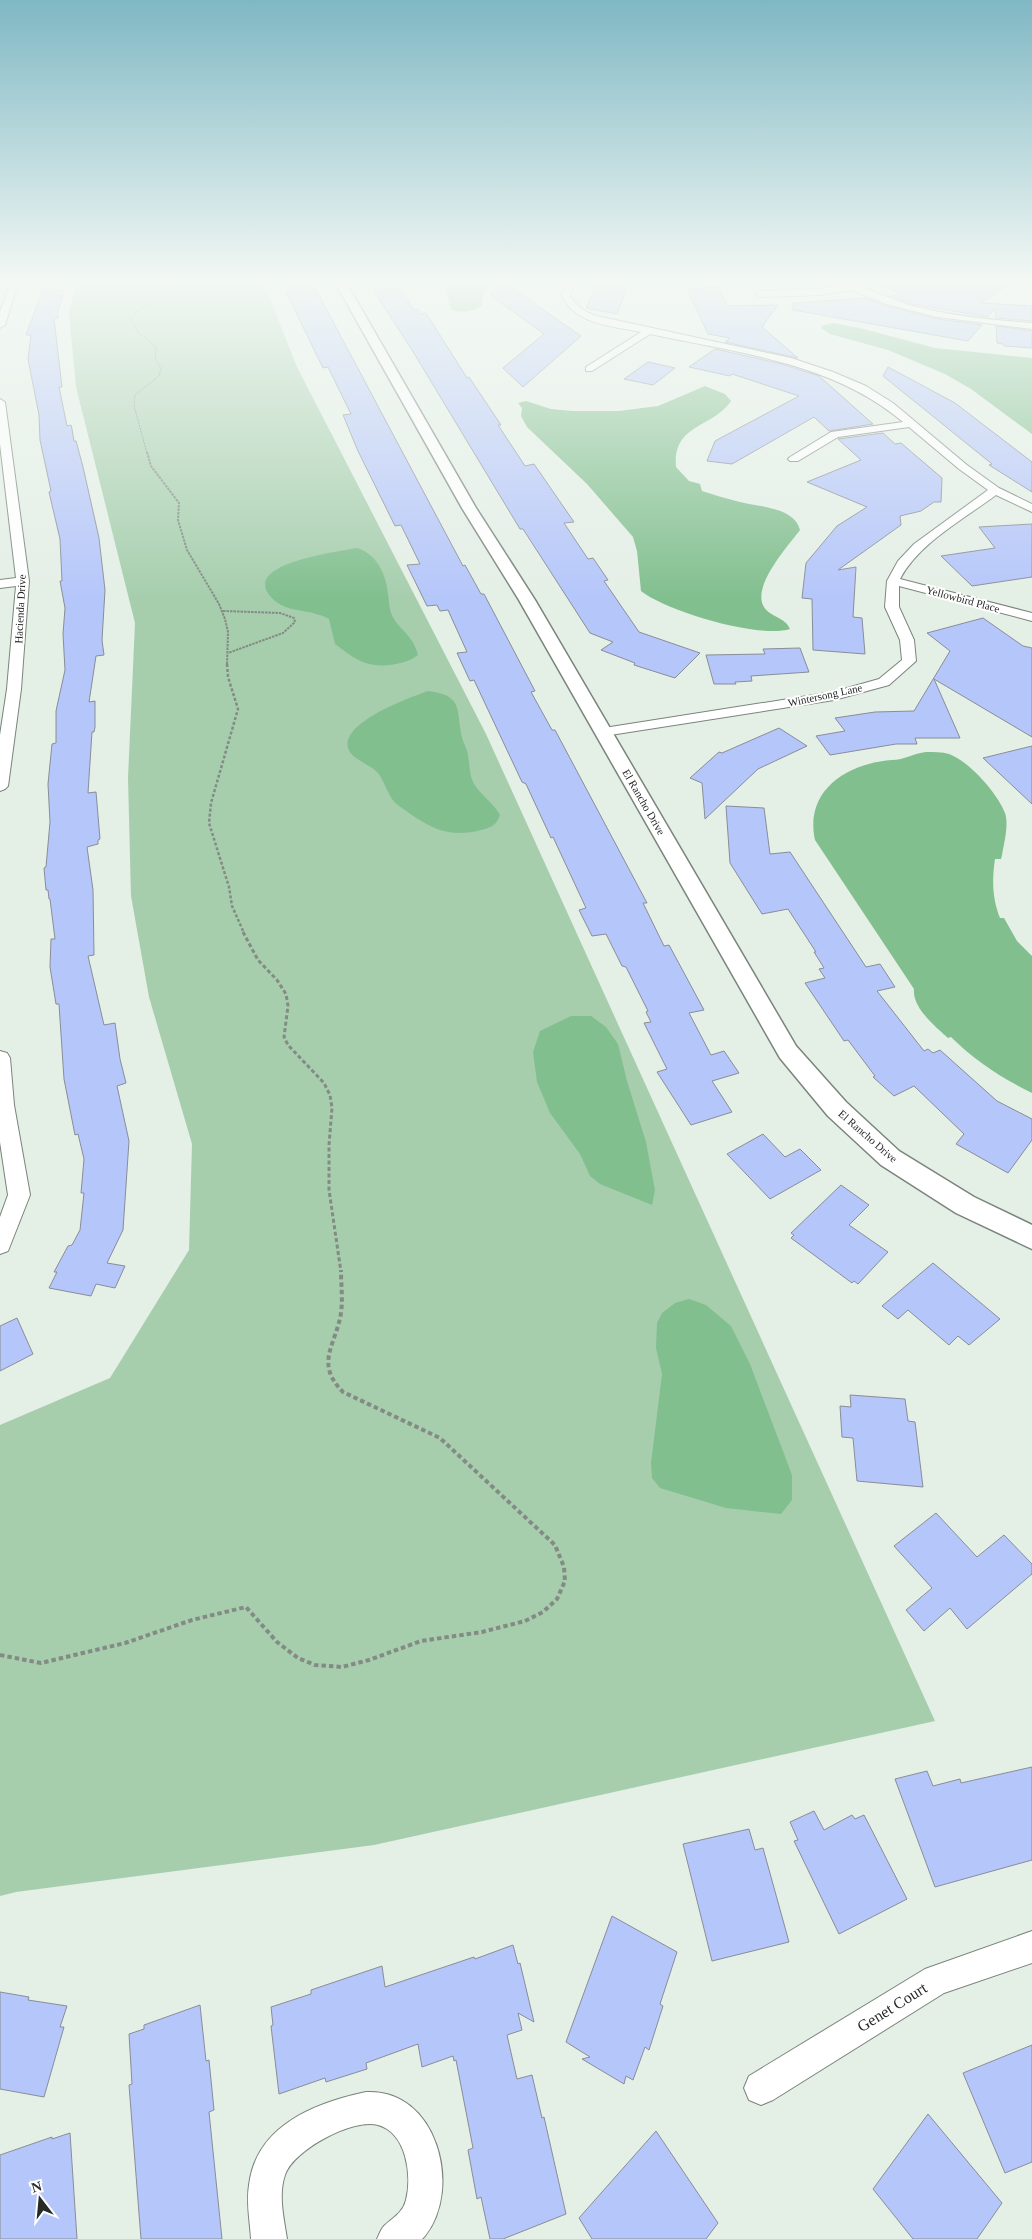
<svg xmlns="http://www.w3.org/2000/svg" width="1032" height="2239" font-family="'Times New Roman',serif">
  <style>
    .green { fill: #a6cead }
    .water { fill: #82bf8f }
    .building { fill: #b5c6fa; stroke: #898d98 }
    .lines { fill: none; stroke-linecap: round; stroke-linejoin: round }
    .minor-casing { stroke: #7a847c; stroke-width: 2 }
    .tertiary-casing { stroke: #7a847c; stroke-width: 3 }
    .path-far4 { stroke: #848b85; stroke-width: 1; stroke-dasharray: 2 1; stroke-linecap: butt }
    .path-far3 { stroke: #848b85; stroke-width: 2; stroke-dasharray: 2.5 1; stroke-linecap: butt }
    .path-far2 { stroke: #848b85; stroke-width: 2.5; stroke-dasharray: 3 2; stroke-linecap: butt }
    .path-far1 { stroke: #848b85; stroke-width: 3; stroke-dasharray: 4 2.5; stroke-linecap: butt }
    .path { stroke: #848b85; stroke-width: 4; stroke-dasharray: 4.5 3; stroke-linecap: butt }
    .minor { fill: #fff; fill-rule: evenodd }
    .tertiary { fill: #fff; fill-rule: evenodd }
    .labels { text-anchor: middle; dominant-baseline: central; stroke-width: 4; stroke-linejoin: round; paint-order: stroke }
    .far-street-label { font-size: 11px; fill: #262a27; stroke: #fff }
    .near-street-label { font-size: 16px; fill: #262a27; stroke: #fff }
  </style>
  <rect width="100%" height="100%" fill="#e4efe6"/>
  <path class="green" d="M76,284H264L297,367L486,734L935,1721L374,1845L16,1892L0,1896V1425L110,1378L189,1250L192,1144L149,997L131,896L128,778L135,623L76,387L69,313Z"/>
  <path class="water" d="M444,284H488L482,298V305C474,312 461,313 451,310Z
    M833,323L860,328L935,348L1032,358V434L971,389L945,374L888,350L830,334L821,328L822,326Z
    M705,386L725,394L731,401C712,429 673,423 676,467L689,481L700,484L702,491C714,495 725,498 736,501C756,507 794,506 800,530C788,546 751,587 764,607C770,617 785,617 790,629C759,639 666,611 641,591L637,551L633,537L587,484L527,427L521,416L522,408L518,403L526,401L551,409L573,411H619L658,406Z
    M357,548C377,554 386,574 388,594C389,600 389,607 391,613C398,630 413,634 418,655C410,661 405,662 396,664C368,669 357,661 335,644L329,619C312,609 289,613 275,601C233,564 338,552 357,548Z
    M428,691C461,695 457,707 461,733C462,741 467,748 468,755C470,765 469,773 473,782C479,794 493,802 500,815C496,827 489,828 477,831C449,837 432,829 409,813C404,809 395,804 392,799C386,790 384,780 377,772C369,764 351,759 348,748C341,722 411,697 428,691Z
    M926,752C934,752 942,752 949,754C969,761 998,794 1005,813C1009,825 1004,843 1002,855L1001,859H995C992,879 992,898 1000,918H1004L1017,941L1032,956V1093C1003,1079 974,1060 951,1037L948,1038C936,1027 912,1008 914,989L815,840C804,790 848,763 892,760C904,760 914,753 926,752Z
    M571,1016H591L606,1027L618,1044L627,1081L646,1142L655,1190L652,1205L600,1184L590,1176L580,1154L550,1113L537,1082L533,1052L540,1031Z
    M689,1299L706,1305L731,1326L750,1364L792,1475V1500L781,1514L726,1508L660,1488L652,1478L651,1463L662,1374L656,1348L657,1323L662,1313L675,1303Z"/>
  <path class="building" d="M45,284H50V291L64,290L58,311V318L54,319L62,387H59L67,426L71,425L72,429L74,441H76L83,467L99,538L105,590L102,640L104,655L96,656L89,702L95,701V727L94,732H92L88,793L96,792L100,839L98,840V844L87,847L93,890L94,955L88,956L104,1025L115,1023L120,1059L126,1083L117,1086L129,1141L123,1230L107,1263L125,1266L115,1288L96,1284L91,1296L49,1288L57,1272H54L68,1246L72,1245L80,1230L84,1193H81L84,1159L78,1134L75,1135L64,1079L59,1004H56L50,967L51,939H55L50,899H49L48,890H46L44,868L46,867L50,822L48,784L52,744L56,743V711L65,670L63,634L65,608L60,581H62L60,539L49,492L51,491L40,440L39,415L28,359L31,335H26Z
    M288,284H313L463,566L465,565L481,594H484L535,691L531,692L552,730H555L647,903H643L664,946L669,945L704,1010L689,1013L711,1055L724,1051L739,1073L712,1081L732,1112L691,1125L657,1072L667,1069L644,1023L651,1022L646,1012L648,1011L626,967L622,966L606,934L592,936L579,910L586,908L553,837L551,838L526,784L522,782L474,680L470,681L457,653L467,652L448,610L440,611L437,605L427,606L407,565L420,564L401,525L395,526L358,451L343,415L351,414L328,367L323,368L286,292L291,291Z
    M498,284H506L581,336L523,387L503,368L544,334L490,295Z
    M597,284L622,286L621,288H627L617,314L586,308Z
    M879,284H1010L981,303L1032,306V321L996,318L995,308L988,317L913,304L890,296L902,295Z
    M718,287L728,306L778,305L762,327L798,358L725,342L730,338L708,334L687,289Z
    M399,288L414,310L418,309L421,314L426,313L467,378L469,377L501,425H498L525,466L534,464L574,522L564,523L588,559L593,558L608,580L604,581L639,632L700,653L675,678L634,665L635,663L601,650L613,642L590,633L523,529H520L412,350L373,290Z
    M866,298L886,306L937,319L982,325L968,341L793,310V303Z
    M996,326L1032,331V348L1004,346L1003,344L997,343Z
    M715,349L782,364L819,376L873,424L829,431L814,417L732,464L707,461L715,441L799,396L732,374L730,376L689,367Z
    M648,362L675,368L653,385L624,379Z
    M888,367L955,403L1032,462V492L989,465L992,464L883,376Z
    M883,433L895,444L901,443L942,478L941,502H934L921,511L900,516L901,525L838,570L856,567L853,617L862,618L865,654L813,650L812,599L802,598L806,563L837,526L867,507L807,482L861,460L838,439Z
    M1032,524V577L972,586L941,556L995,548L979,527Z
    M983,618L1023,646L1032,648V737L934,679L960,738H915L917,744H896L830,755L816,736L845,731L835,718L875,712L914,711L950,651L927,633Z
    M800,648L809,672L751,676L752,681L735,682L736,684H714L706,655L765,654L763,649Z
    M779,728L807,746L758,769L705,819L702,783L690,778L719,752L722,753Z
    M1032,746V804L983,758Z
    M726,806L764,808L770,854L790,852L866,967L880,964L895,987L877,991L924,1051L928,1049L933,1053L940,1050L997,1101L1032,1119V1140L1008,1173L956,1144L964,1134L914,1086L894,1096L873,1077L875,1076L848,1040L844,1041L805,983L825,978L819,969L824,968L814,952H816L788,909L762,914L730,863Z
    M763,1134L785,1157L800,1149L821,1170L770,1199L727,1154Z
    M841,1185L869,1205L849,1225L888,1252L858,1284L854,1281L852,1283L791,1238L794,1235L791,1233Z
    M933,1263L1000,1319L969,1345L958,1336L949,1345L908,1310L898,1319L882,1306Z
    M17,1318L33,1354L0,1371V1326Z
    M850,1395L905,1399L908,1421L915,1422L923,1487L857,1481L853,1438L842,1437L840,1406L851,1407Z
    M936,1513L977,1557L1004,1535L1032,1564V1574L967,1629L950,1608L924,1631L906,1610L932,1588L894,1546Z
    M1032,1767V1860L935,1887L895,1779L927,1771L933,1786L960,1779L961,1783Z
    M814,1811L824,1830L852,1815L855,1819L864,1815L907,1899L839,1934L794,1841L798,1840L790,1822Z
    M749,1829L755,1850L763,1848L789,1942L712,1961L683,1844Z
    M612,1916L677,1952L660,2004L663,2006L649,2050L645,2047L633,2080L626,2076L624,2084L582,2059L590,2057L566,2042Z
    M513,1945L518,1964L520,1963L534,2022L518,2013L522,2030L507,2035L517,2079L532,2075L542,2118L544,2117L566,2214L503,2239H490L481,2197L477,2199L468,2150L473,2148L456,2060L454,2061L453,2056L422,2067L418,2044L366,2063L367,2069L326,2082L325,2078L279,2094L271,2026L273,2025L271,2007L311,1994V1990L382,1966L385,1987L474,1957L475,1959Z
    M0,1992L29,1997L28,2000L67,2006L60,2027H64L44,2097L0,2089Z
    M200,2005L206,2061L209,2060L214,2110L209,2112L222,2239H141L129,2085L132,2084L129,2034L144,2029V2025Z
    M1032,2045V2162L1005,2173L963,2073Z
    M928,2114L1002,2203L977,2239H913L873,2189Z
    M656,2131L718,2223L706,2239H592L579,2218Z
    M70,2133L77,2239H0V2155L52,2137V2139Z"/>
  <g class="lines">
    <g class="minor-casing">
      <path id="minor" d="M10,284H18L5,325L0,328V312Z
        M567,284H575L570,295C576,307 585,312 597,316L791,358L833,372L866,386L893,403L967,465L999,488L1032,504V512L996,495C964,519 919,543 900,579L1032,613V621L899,586V607L914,640L916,661L889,685L834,700L604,736L599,735L597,732L599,729L604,728L833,692L879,679L902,660L900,640L885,607L887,581L898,561L914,544L988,490L959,469L909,427L838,437L798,461H790L788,459L790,457L831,432L903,422C832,362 738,353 650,334L592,371H586V367L641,332C613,326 574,325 562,295Z
        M844,284C862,284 893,301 913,306C952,316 992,320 1032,323V329L937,317L886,304L852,290L820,295L760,297L756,294L760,291L820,289Z
        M0,399L5,402L29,581L21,689L8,786L5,789L0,791V735L7,689L16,586L0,588V580L16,578L0,444Z
        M0,1051L7,1053L10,1058L14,1105L30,1195L8,1251L0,1254V1217L8,1195L0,1142Z
        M1032,1931V1963L944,1993L773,2100L761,2105L749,2100L744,2088L749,2076L925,1969Z
        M366,2092C437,2088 463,2188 425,2236L422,2239H377C379,2235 381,2229 384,2226C392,2218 403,2213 406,2200C412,2176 407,2133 378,2125C353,2118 293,2150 285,2175C278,2195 284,2219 287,2239H251C250,2221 246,2203 249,2185C256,2126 314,2103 366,2092Z"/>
    </g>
    <g class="tertiary-casing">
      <path id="tertiary" d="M336,284H347L476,508L535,600L796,1046L846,1102L899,1151L974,1197L1032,1225V1249L956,1213L881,1165L828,1116L780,1058L519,600L462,508Z"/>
    </g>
    <path class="path-far4" d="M147,453L134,406L135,395L159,376L161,369L155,358L156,347L138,332L131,319L136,312L148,303L151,295L166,284"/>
    <path class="path-far3" d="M147,452L151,466L179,503L178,520L187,550L219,604L225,619L228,632L227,665
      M223,611L280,613L294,618L295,622L283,633L228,653"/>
    <path class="path-far2" d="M227,664L228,677L238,709L211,803L209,823L229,887L232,906L244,933"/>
    <path class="path-far1" d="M243,932L258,960L277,980L286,994L288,1006L284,1037L288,1045L324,1083L330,1095L332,1108L329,1145V1190L341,1272"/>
    <path class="path" d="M0,1655L41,1663L125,1643L192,1620L246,1607L277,1642L298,1658L315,1665L342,1667L369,1660L421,1641L482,1632L525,1621L543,1612L557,1599L565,1581L564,1567L555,1545L440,1438L343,1392C314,1363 336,1345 341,1313C343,1299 341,1285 341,1270"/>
    <use href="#minor" class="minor"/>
    <use href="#tertiary" class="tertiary"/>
  </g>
  <linearGradient id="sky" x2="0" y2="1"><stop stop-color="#7fb8c4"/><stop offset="0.47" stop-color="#f3f8f4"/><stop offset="1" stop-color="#f3f8f4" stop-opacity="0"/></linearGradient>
  <rect width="1032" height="598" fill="url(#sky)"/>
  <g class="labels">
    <g class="far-street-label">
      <text transform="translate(963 599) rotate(15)">Yellowbird Place</text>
      <text transform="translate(20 609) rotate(-87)">Hacienda Drive</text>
      <text transform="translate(825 695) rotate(-12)">Wintersong Lane</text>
      <text transform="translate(644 802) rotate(60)">El Rancho Drive</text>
      <text transform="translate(868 1136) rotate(41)">El Rancho Drive</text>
    </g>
    <g class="near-street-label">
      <text transform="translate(892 2007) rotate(-32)">Genet Court</text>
    </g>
  </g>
  <g transform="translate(40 2199) rotate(344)" stroke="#ffffff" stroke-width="4" paint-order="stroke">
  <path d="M0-4L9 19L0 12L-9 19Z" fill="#262a27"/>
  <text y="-8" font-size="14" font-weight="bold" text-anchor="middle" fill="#262a27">N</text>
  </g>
</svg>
